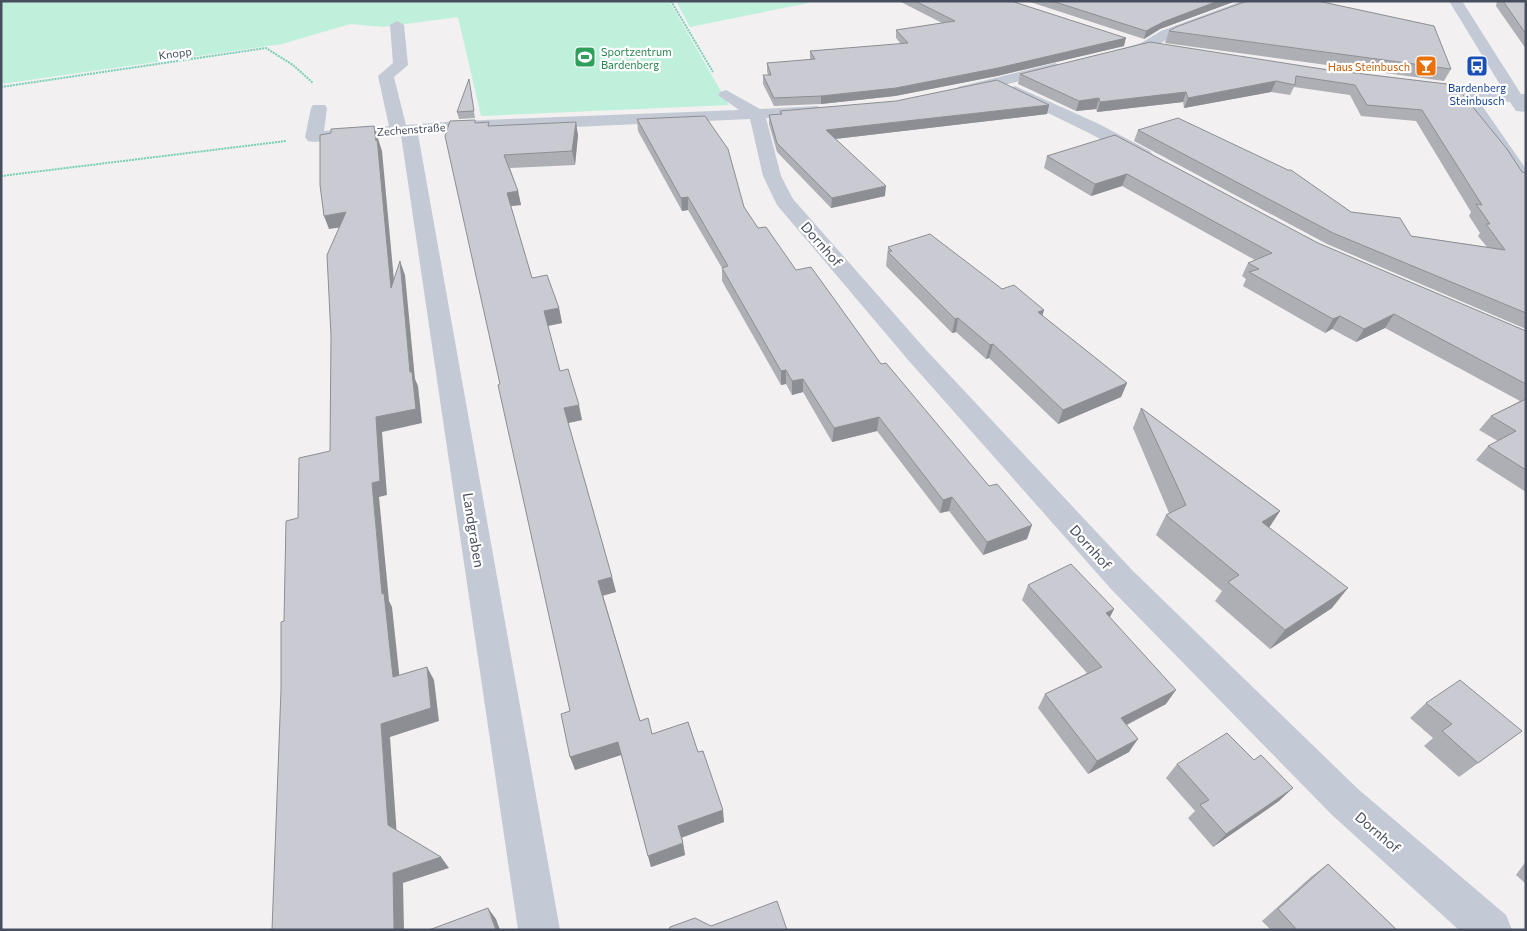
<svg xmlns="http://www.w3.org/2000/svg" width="1527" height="931" font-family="Commissioner,sans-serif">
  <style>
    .green { fill: #bef0dc }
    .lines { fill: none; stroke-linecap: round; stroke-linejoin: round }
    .path { stroke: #75cfb6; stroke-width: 2; stroke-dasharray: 2 1; stroke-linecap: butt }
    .minor { fill: #c3c9d5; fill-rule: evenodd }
    .wall { fill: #aeafb5 }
    .shaded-wall { fill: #8d8e93 }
    .building { fill: #cacbd2; stroke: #8d8e93 }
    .labels { text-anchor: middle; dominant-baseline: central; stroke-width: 4.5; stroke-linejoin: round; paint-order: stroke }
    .far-leisure-label { font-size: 11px; fill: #27864d; stroke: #fff; text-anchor: start }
    .far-street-label { font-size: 11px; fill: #474e5e; stroke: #fff }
    .far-food-label { font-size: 11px; fill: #c56008; stroke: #fff; text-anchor: end }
    .far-transit-label { font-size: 11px; fill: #164399; stroke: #fff }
    .street-label { font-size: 14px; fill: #474e5e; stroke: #fff }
  </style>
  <rect width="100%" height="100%" fill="#f2f0f0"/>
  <path class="green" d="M1,1H669L729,105L481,116L458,17L383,27L350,24L282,44L1,84Z
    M676,1H805L808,3L690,27Z"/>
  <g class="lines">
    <path class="path" d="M671,1L713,72
      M1,87L266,48L293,65L313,83
      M1,176L286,141"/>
    <path class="minor" d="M1242,1H1261L1260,4L1171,37L1151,49L1117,59L1112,58L1110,55L1112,52L1141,43L1161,31Z
      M1449,1H1462L1521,94H1526V112L1516,111L1510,102L1476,97L1526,169V185L1516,182L1459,95L1423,91L1417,89L1415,86L1417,83L1423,81L1504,91Z
      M397,21L404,25L408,65L394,77L406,125L458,121L739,110L718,95L720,92L726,90L760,109L817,106L823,108L825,111L823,114L817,116L766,118L781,176L793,199L927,351L1133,571L1358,789L1506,915L1512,930H1459L1332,815L1111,589L909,361L777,205L763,176L750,119L418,134L560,930H518L401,135L314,142L308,141L305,137L311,108L313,105H325L327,108L324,131L389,126L378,76L393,63L390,25Z
      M1055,63L1060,65L1063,68L1060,71L964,95L958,93L956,90L958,87Z
      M1015,86L1099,124L1150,151L1153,155L1150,159L1144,160L1138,159L1087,132L1009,94L1007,91L1009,88Z"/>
  </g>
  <path class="wall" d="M899,1H1011L1124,46L997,76L895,96L821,104L774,106L763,84V75H768L767,71V63L810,60V51L901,44L896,38V30L942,23Z
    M1027,1H1236L1160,29L1144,39Z
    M1497,1H1526V49L1496,6Z
    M1169,31L1451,69L1444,81L1165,43Z
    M1322,69L1455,85L1522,172L1526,173V329L1327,244L1134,141L1138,130L1411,236L1487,247L1478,236L1480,233L1469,216L1471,212L1416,121L1361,116L1350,95L1294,87L1290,95L1271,92L1184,108L1183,102L1097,112L1096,109L1076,111L1018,84L1020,74Z
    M470,86L475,118L459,119L457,112Z
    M1049,105L1047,114L835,139L885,196L831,208L777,152L769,124V115H780V111Z
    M637,119L744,207L758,228L881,364L1027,539L983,555L949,511L940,513L877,431L832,442L803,392L792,395L786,384L781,385L722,281V268L688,210L682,211L638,131Z
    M475,123L490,126L578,135L575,165L510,168L518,191L521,205L511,206L532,278L559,308L562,323L548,326L560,371L582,420L568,423L616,592L603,595L640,721L652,734L698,752L724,822L682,837L685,855L651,867L621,755L575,770L570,711Z
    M1115,135L1318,243L1526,331V492L1476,460L1488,446L1498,441L1479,430L1491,416L1520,401L1385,328L1356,342L1332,329L1325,333L1243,286L1246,279L1242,276L1248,263L1255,260L1122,186L1091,196L1044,168L1047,156Z
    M888,247L1002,289L1044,310L1042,316L1127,383L1121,397L1058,424L989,358L986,359L956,332L952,333L886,266Z
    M1141,408L1280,511L1269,527L1332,608L1270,649L1215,601L1222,591L1156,535L1166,515L1169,513L1133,428Z
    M1028,585L1114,609L1110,617L1166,704L1127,725L1129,752L1088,774L1038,708L1045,694L1087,673L1022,600Z
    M1426,703L1522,731L1459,777L1424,746L1433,738L1410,718Z
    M1177,764L1279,801L1213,847L1188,818L1195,811L1166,778Z
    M1526,861V884L1516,875Z
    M1328,864L1397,930H1271L1262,921L1312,876Z"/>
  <path class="shaded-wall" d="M1218,1H1236L1160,29L1144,39L1146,31L1163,22Z
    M1126,38L1124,46L997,76L895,96L821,104V96Z
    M1276,81L1271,92L1184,108L1188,98Z
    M1186,92L1183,102L1097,112L1100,102Z
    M1099,98L1096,109L1076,111L1079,101Z
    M1049,105L1047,114L826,140V130Z
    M576,122L578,135L575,165L572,151Z
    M374,126L382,151L396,302L391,288Z
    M1127,174L1122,186L1091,196L1095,184Z
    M886,186L885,196L831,208L832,198Z
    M518,191L521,205L510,206L507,193Z
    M688,197V210L682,211L681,198Z
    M346,212L351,226L329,229L324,216Z
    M400,261L405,275L415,379L418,386L422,423L382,432L387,495L379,497L389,601L392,607L401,691L393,677L382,594L372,483L376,417L410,372Z
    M559,308L562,323L547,326L544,311Z
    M1044,310L1040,323L1038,312Z
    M1394,314L1385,328L1356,342L1364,329Z
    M1340,316L1332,329L1325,333L1333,319Z
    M958,318L956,332L952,333L955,319Z
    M993,344L989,358L986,359L990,345Z
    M786,370V384L781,385V371Z
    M803,379V392L792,395V381Z
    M1127,383L1121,397L1058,424L1063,410Z
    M579,405L582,420L568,423L564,408Z
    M879,417L877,431L832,442L834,428Z
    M952,497L949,511L940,513L943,500Z
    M1280,511L1267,531L1262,522Z
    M1032,525L1027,539L983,555L987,542Z
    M612,577L616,592L602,596L598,581Z
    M1348,588L1332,608L1270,649L1285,630Z
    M1114,609L1106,624V613Z
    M427,667L434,680L439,721L390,737L397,837L388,825L381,724Z
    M1176,690L1166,704L1112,732L1121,718Z
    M1138,739L1129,752L1088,774L1097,761Z
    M618,742L621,755L575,770L570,757Z
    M1293,788L1279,801L1213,847L1226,834Z
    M723,810L724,822L681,838L678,826Z
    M683,843L685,855L651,867L648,856Z
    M441,857L449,868L403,883L404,930H394L393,873Z
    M488,908L496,919L500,930H496Z"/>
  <path class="building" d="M915,1H1011L1126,38L998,68L896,88L821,96L774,98L763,75H771L767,63L815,59L810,51L908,43L896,30L955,21Z
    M1052,1H1218L1163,22L1146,31Z
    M1247,1H1318L1434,26L1451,69L1169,31L1176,27Z
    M1503,1H1526V34Z
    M1150,42L1322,69L1455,85L1507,149L1522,172L1526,173V313L1333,233L1138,130L1178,118L1288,170H1291L1351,212L1400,218L1411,236L1505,250L1486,224H1490L1476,204L1482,205L1422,110L1367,105L1355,85L1296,76L1295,85L1276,81L1188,98L1186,92L1100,102L1099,98L1079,101L1020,74Z
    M469,79L474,111L457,112Z
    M997,80L1049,105L826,130L886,186L832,198L777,143L769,115L782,114L780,111L896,101Z
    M705,116L728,149L744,207L758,228L766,227L796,270L811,267L881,364L886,363L989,486L997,484L1032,525L987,542L952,497L943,500L879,417L834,428L803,379L792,381L786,370L781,371L722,268L728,266L688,197L681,198L637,119Z
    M475,120V123L489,122L488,126L576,122L572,151L504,155L518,191L507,193L532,278L547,275L559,308L544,311L560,371L568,369L579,405L564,408L612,577L598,581L640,721L648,718L652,734L688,722L698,752L703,751L723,810L678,826L683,843L648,856L618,742L570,757L561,714L570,711L506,421L498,385L500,384L445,136L450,121Z
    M374,126L376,141L377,138L391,288L400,261L410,372H412L416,409L376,417L380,481L372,483L382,594L384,593L393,677L427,667L431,708L381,724L388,825L441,857L393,873L394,930H272L281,690V622L284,621L286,521L298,518L299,458L330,451L331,336L327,255L346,212L324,216L320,185V135L331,133V129Z
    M1115,135L1318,243L1526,331V384L1394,314L1364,329L1340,316L1333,319L1249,272L1259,269L1248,263L1272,253L1127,174L1095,184L1047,156Z
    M930,234L1002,289L1014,285L1044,310L1038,312L1127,383L1063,410L993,344L990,345L958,318L955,319L888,252L892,251L888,247Z
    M1526,399V470L1488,446L1516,431L1491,416Z
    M1141,408L1280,511L1262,522L1348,588L1285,630L1228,582L1239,575L1166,515L1186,505Z
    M1071,564L1114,609L1106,613L1176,690L1121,718L1138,739L1097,761L1045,694L1102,667L1028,585Z
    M1460,680L1522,731L1478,763L1442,731L1452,724L1426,703Z
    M1227,733L1254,760L1261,755L1293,788L1226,834L1200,805L1209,800L1177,764Z
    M1328,864L1397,930H1297L1278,909Z
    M777,901L787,930H669L670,927L695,918L711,926Z
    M488,908L496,930H429Z"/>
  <defs>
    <g id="stadium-square" transform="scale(1.125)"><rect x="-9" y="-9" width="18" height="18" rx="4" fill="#2e9e5b" stroke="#fff"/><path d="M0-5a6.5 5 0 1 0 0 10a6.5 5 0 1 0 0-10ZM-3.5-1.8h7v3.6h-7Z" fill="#fff"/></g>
    <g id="bar-square" transform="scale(1.125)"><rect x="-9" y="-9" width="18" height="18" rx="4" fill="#e8710a" stroke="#fff"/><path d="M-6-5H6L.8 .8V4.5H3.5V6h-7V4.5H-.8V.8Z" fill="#fff"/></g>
    <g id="bus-square" transform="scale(1.125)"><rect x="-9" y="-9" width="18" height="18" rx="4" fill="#1a4fb4" stroke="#fff"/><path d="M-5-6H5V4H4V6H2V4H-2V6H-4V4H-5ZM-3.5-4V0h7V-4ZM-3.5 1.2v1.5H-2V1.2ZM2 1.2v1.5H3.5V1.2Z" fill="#fff"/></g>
  </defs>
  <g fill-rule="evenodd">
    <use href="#stadium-square" x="585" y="57"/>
    <use href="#bar-square" x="1426" y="66"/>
    <use href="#bus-square" x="1477" y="66"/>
  </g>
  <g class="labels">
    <g class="far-leisure-label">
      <text x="601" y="51">Sportzentrum<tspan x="601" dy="13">Bardenberg</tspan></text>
    </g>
    <g class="far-street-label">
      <text transform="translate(175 53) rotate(-8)">Knopp</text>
      <text transform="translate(411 129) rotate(-4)">Zechenstraße</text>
    </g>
    <g class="far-food-label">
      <text x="1410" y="66">Haus Steinbusch</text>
    </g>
    <g class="far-transit-label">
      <text x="1477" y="87">Bardenberg<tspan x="1477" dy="13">Steinbusch</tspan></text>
    </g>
    <g class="street-label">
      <text transform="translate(822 244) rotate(49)">Dornhof</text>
      <text transform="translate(474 530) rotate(81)">Landgraben</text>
      <text transform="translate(1091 547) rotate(48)">Dornhof</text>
      <text transform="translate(1378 832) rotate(41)">Dornhof</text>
    </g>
  </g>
  <rect width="1527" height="931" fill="none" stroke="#474e5e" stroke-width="5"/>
</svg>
